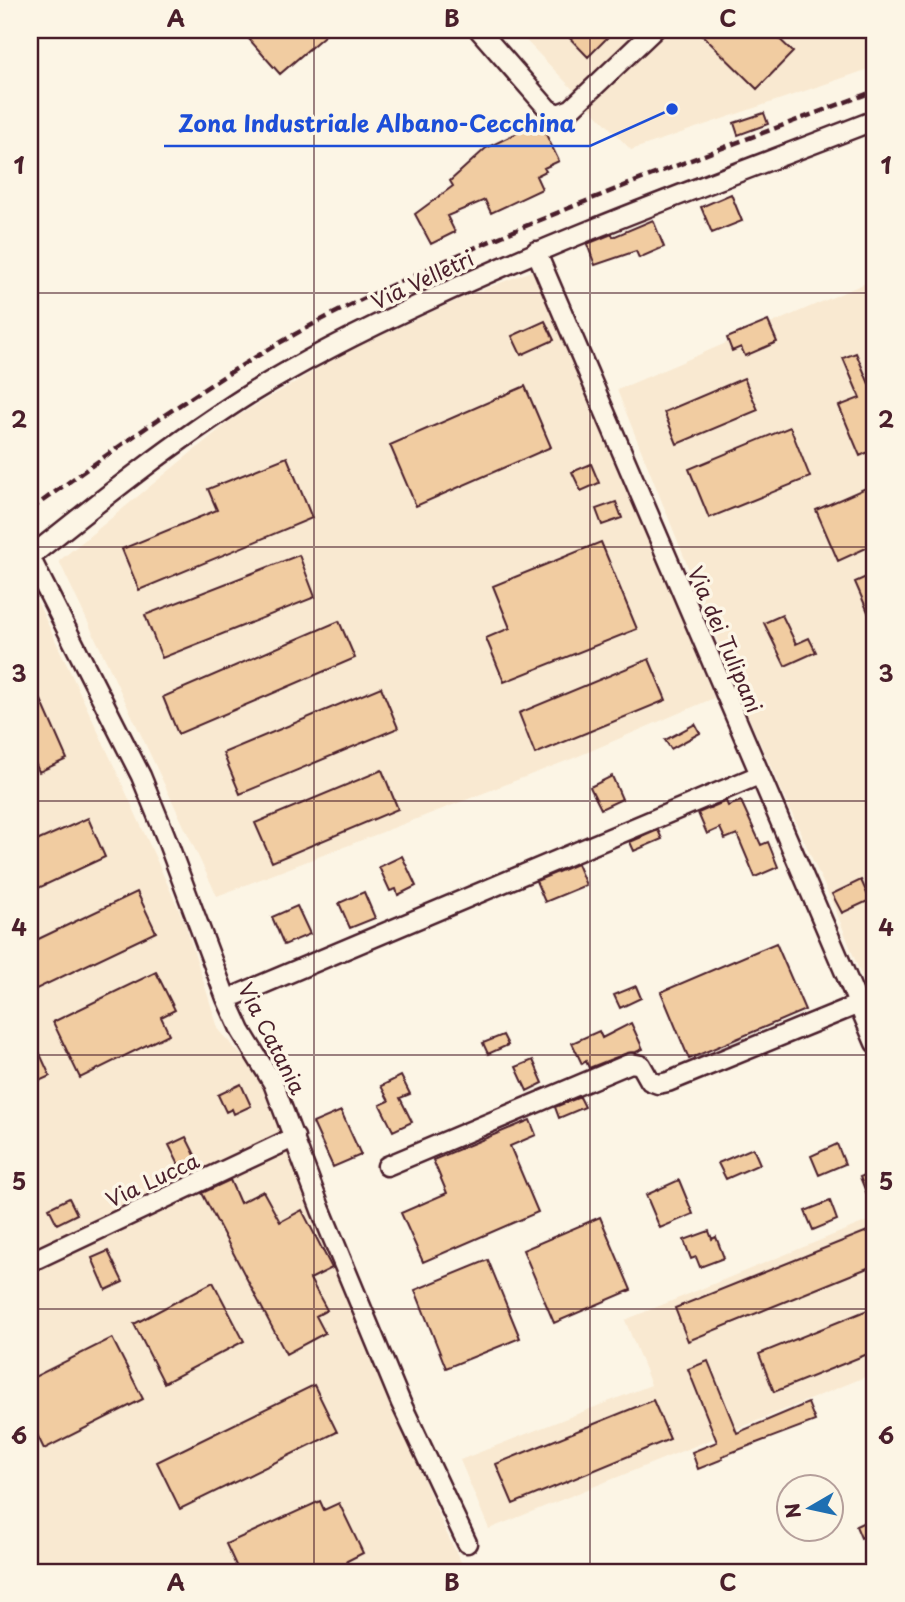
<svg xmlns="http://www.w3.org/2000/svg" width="905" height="1602" font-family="'Playpen Sans',sans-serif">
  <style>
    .built { fill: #f9e9d1 }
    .building { fill: #f1cca1; stroke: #4a1f2b; stroke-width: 2 }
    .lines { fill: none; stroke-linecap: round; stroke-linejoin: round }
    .minor-casing { stroke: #4a1f2b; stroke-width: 23 }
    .minor { stroke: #fcf5e5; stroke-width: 18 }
    .rail { stroke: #4a1f2b; stroke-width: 4.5; stroke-dasharray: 10 5; stroke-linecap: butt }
    .grid { fill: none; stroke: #4a1f2b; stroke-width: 2; stroke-opacity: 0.55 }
    .labels { text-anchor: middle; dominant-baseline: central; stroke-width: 7; stroke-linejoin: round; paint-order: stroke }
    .street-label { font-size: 21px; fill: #4a1f2b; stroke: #fcf5e5 }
    .leader { fill: none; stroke: #1d4ed8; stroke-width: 2.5 }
    .callout-dot { fill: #1d4ed8; stroke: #fcf5e5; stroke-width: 2.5 }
    .callout-label { font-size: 23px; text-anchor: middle; font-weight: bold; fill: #1d4ed8; stroke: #fcf5e5; stroke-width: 7; stroke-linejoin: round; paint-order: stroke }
    .neatline { fill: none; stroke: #4a1f2b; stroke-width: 2.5 }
    .grid-label { font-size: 23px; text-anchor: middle; font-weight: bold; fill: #4a1f2b }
  </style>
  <rect width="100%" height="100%" fill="#fcf5e5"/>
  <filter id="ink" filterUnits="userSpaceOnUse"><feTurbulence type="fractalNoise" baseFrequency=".0143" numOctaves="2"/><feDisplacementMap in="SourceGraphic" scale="14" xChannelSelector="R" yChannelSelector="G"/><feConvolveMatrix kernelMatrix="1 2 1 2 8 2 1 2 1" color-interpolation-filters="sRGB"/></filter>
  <g filter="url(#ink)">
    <path class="built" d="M516,30H875V67L631,150Z
      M539,268L714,698L574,758L217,896L59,561L231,420L346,352L464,297Z
      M875,279V1011L838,916L748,716L617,390Z
      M30,586L109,755L185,923L219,1031L259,1074L365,1340L446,1532L466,1572H30Z
      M875,1218V1373L489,1529L460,1460L651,1385L625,1320Z"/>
    <path class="building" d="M241,30H331L280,74Z
      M562,30H615L588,57Z
      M697,30H770L793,52L757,89Z
      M764,113L768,124L738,135L734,123Z
      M540,122L559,161L544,168L546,171L536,176L542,189L491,213L485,200L447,216L455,232L431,244L415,214L453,186L450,181L486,148Z
      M731,194L742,221L712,233L701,207Z
      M653,220L664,247L639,258L636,251L595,265L587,244L612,234L613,237Z
      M545,321L554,340L521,355L512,336Z
      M768,321L777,342L745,356L741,347L732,351L727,338Z
      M856,353L875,398V449L860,456L839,406L860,398L843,358Z
      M744,378L758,410L677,444L664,412Z
      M525,386L551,447L416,506L390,445Z
      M790,427L810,477L709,518L689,469Z
      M287,457L312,518L139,590L122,549L217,510L208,489Z
      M591,464L599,483L581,491L572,472Z
      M875,484V544L838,561L816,510Z
      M616,502L622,518L602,525L596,509Z
      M601,542L637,629L504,682L486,638L510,628L493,586Z
      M299,555L315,597L162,658L145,615Z
      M875,573V628L855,582Z
      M782,615L796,644L809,638L816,652L785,666L764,623Z
      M339,621L355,658L178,734L163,697Z
      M649,659L666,700L535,754L519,713Z
      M381,687L398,728L240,794L223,753Z
      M41,700L67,759L39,772L30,751V705Z
      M695,724L700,733L671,749L665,740Z
      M382,770L398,809L272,862L255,823Z
      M612,776L622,799L601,809L590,787Z
      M726,801L728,806L741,801L761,845L768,842L778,867L755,877L737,834L725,839L720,828L707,834L698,813Z
      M88,818L105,857L30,892V844Z
      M658,830L662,839L634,851L630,842Z
      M402,856L416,886L398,895L396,889L390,891L379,867Z
      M577,864L586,885L545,902L536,881Z
      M861,880L870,900L842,913L832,894Z
      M137,892L156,932L30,992V943Z
      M364,892L375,918L350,928L339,903Z
      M297,906L310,934L284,945L272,917Z
      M776,943L805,1010L689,1059L661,992Z
      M156,972L175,1010L161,1017L169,1034L80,1078L53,1022Z
      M636,986L641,998L620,1008L614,995Z
      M631,1023L643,1049L636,1052L627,1053L589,1068L586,1061L582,1064L572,1043L599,1031L602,1038Z
      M30,1032L50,1076L30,1085Z
      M503,1035L508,1045L488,1054L483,1043Z
      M533,1060L543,1083L527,1091L516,1067Z
      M401,1076L410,1094L400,1098L412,1122L393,1131L380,1105L389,1101L381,1086Z
      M241,1084L251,1106L234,1114L232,1109L226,1112L218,1095Z
      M580,1097L585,1107L559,1118L555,1107Z
      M341,1111L361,1155L333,1167L313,1123Z
      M530,1120L536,1135L510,1146L538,1212L423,1262L401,1213L447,1193L433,1160Z
      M186,1137L198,1161L181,1169L169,1145Z
      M837,1144L845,1164L819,1175L811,1156Z
      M753,1148L760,1164L726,1179L718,1163Z
      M875,1171V1214L860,1177Z
      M230,1180L240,1203L263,1191L280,1222L302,1210L332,1268L310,1279L327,1310L316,1316L325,1333L286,1354L202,1193Z
      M679,1180L693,1214L660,1228L646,1195Z
      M69,1198L77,1214L57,1224L49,1208Z
      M830,1201L837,1220L813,1230L805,1211Z
      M600,1217L631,1290L554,1323L523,1250Z
      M875,1228V1265L688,1341L675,1308Z
      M709,1231L712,1239L716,1237L724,1258L700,1267L696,1257L691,1259L684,1240Z
      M108,1251L123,1282L106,1290L92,1258Z
      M488,1260L520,1338L446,1368L415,1290Z
      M213,1282L244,1341L164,1383L134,1324Z
      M875,1307V1351L774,1392L759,1354Z
      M112,1338L143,1399L44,1449L30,1420V1379Z
      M708,1361L737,1433L808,1403L815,1421L722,1456L723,1459L698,1469L692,1452L717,1442L688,1369Z
      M314,1385L337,1432L180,1509L157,1462Z
      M653,1400L670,1439L513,1504L496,1464Z
      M320,1501L324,1510L339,1503L363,1553L347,1561L352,1572H239L226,1544Z
      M875,1517V1532L861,1538L856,1526Z"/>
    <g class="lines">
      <g class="minor-casing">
        <path id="minor" d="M479,30L548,109L558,114L571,109L654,30
          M536,251L875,1043
          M30,557L141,776L165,835L226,998L241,1031L273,1083L321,1210L401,1403L467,1543
          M30,557C101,500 173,442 251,393C307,358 368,328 429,300C574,232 726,178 875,120
          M237,995L759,775
          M387,1166L631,1063L641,1065L650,1081L658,1084L668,1082L859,1004
          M30,1262L295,1137"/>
      </g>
      <use href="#minor" class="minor"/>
      <path class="rail" d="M30,510C137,433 245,355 365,298C531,218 703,155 875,91"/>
    </g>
  </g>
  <path class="grid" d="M314,30V1572M590,30V1572M30,293H875M30,547H875M30,801H875M30,1055H875M30,1309H875"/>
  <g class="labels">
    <g class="street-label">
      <text transform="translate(422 279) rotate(-25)">Via Velletri</text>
      <text transform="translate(726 639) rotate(67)">Via dei Tulipani</text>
      <text transform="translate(273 1038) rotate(63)">Via Catania</text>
      <text transform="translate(152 1179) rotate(-25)">Via Lucca</text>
    </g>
  </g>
  <path class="leader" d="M672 109L590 146H164"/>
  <circle class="callout-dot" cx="672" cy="109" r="7"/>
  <g class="callout-label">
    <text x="377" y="132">Zona Industriale Albano-Cecchina</text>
  </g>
  <rect width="905" height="1602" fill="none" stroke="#fcf5e5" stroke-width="77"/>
  <g transform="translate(810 1508) rotate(261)"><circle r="33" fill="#fcf5e5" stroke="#b59f9b" stroke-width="2"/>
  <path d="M0-5L12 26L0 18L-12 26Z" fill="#1f6fb2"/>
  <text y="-10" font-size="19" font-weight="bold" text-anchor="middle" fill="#4a1f2b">N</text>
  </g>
  <rect x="38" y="38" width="828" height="1526" class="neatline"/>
  <g class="grid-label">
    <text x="176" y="27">A</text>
    <text x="452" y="27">B</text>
    <text x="728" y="27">C</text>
    <text x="19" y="174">1</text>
    <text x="886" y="174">1</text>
    <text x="19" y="428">2</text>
    <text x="886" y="428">2</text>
    <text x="19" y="682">3</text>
    <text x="886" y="682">3</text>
    <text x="19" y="936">4</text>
    <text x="886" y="936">4</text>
    <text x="19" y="1190">5</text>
    <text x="886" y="1190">5</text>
    <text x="19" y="1444">6</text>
    <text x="886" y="1444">6</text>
    <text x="176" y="1591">A</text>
    <text x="452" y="1591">B</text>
    <text x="728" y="1591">C</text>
  </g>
</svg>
